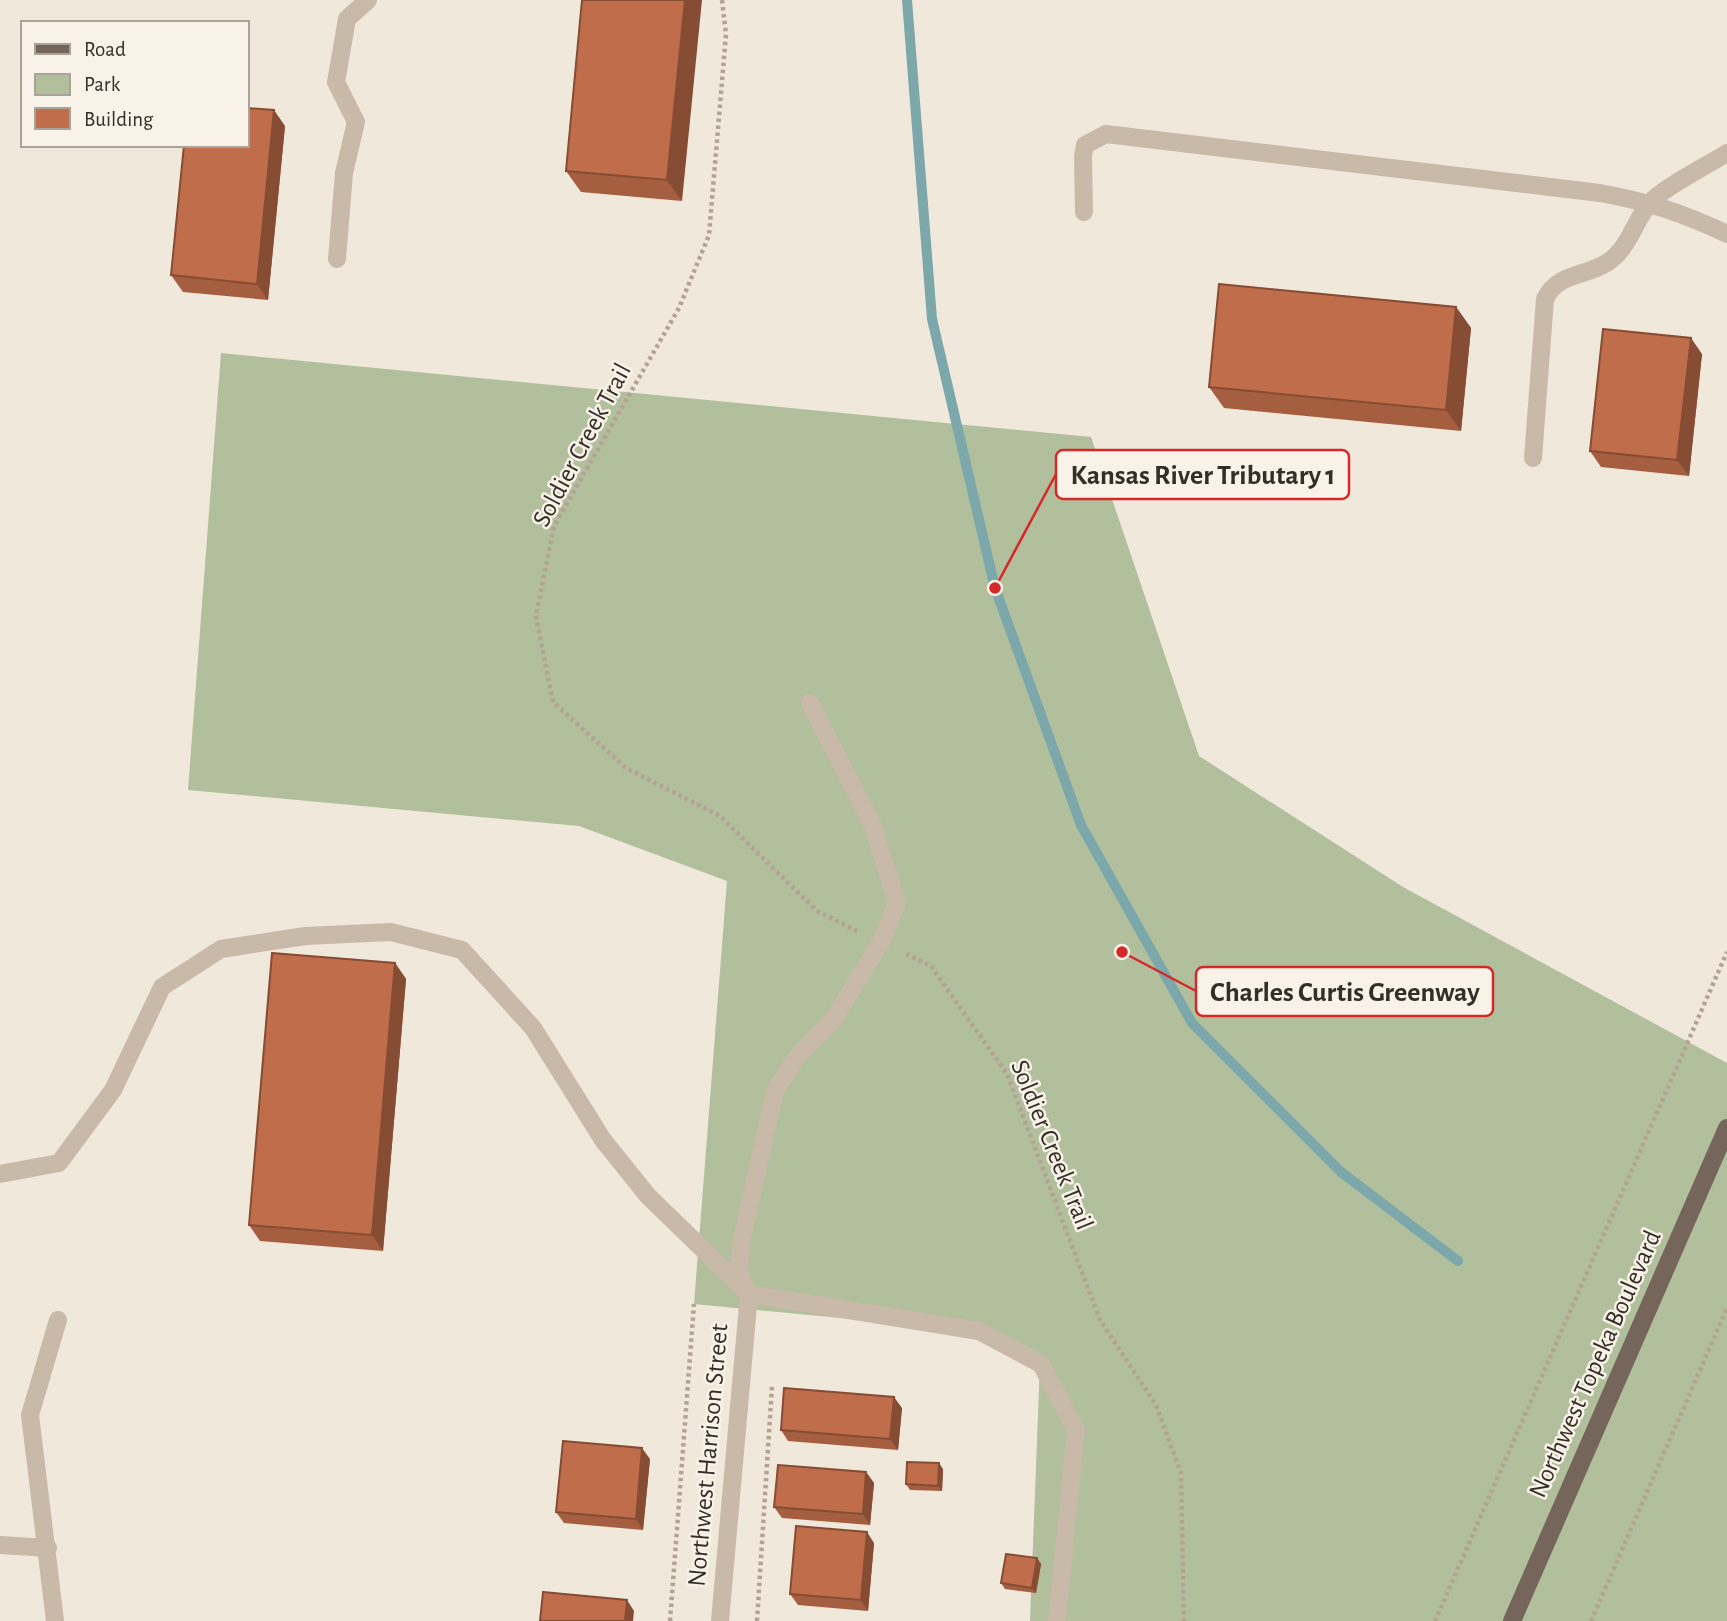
<svg xmlns="http://www.w3.org/2000/svg" width="1727" height="1621" font-family="'Alegreya Sans',sans-serif">
  <style>
    .park { fill: #b1bf9c }
    .lines { fill: none; stroke-linecap: round; stroke-linejoin: round }
    .stream { stroke: #7ca8ac; stroke-width: 10 }
    .path { stroke: #b4a393; stroke-width: 4.5; stroke-dasharray: 3.5 3.5; stroke-linecap: butt }
    .minor { stroke: #c8b9a8; stroke-width: 18 }
    .major { stroke: #76655a; stroke-width: 18 }
    .wall { fill: #a55e40 }
    .shaded-wall { fill: #864c34 }
    .building { fill: #c06d4b; stroke: #864c34; stroke-width: 2 }
    .labels { text-anchor: middle; dominant-baseline: central; stroke-width: 5; stroke-linejoin: round; paint-order: stroke }
    .street-label { font-size: 26px; fill: #352d28; stroke: #f8f2e8 }
    .leader { fill: none; stroke: #d62828; stroke-width: 2.5 }
    .callout-dot { fill: #d62828; stroke: #f8f2e8; stroke-width: 2.5 }
    .callout { fill: #f8f2e8; stroke: #d62828; stroke-width: 2.5 }
    .callout-label { font-size: 28px; text-anchor: middle; font-weight: bold; fill: #352d28 }
  </style>
  <rect width="100%" height="100%" fill="#f1e8dc"/>
  <path class="park" d="M221,353L1091,437L1199,756L1403,887L1727,1063V1621H1030L1040,1364L979,1331L694,1304L727,881L579,826L188,790Z"/>
  <g class="lines">
    <path class="stream" d="M907,0L932,319L995,588L1081,825L1192,1023L1341,1172L1458,1261"/>
    <path class="path" d="M722,0L726,34L709,235L679,308L554,526L536,616L553,702L626,768L720,816L817,911L857,931
      M906,954L931,966L1007,1074L1100,1320L1156,1405L1181,1473L1184,1621
      M670,1621L694,1304
      M757,1621L772,1386
      M1435,1621L1727,952
      M1591,1621L1727,1308"/>
    <path class="minor" d="M1084,212L1083,156L1085,145L1106,134L1600,193C1649,202 1683,213 1727,234
      M337,259L344,173L356,122L336,82L347,19L368,0
      M1533,458L1545,299C1558,272 1586,277 1608,262C1629,248 1634,222 1649,204C1662,188 1708,165 1727,153
      M810,703L873,826L897,903L881,942L833,1020L797,1057L775,1091L741,1243L739,1273L749,1294L979,1331L1041,1364L1076,1430L1057,1621
      M0,1174L59,1163L113,1090L162,987L221,949L305,936L391,932L462,950L533,1028L603,1140L648,1196L749,1294L720,1621
      M0,1545L48,1548
      M55,1621L30,1415L58,1320"/>
    <path class="major" d="M1512,1621L1727,1128"/>
  </g>
  <path class="wall" d="M582,0L682,201L581,192L566,171Z
    M285,126L268,300L183,292L171,275Z
    M1456,307L1471,328L1461,431L1224,408L1209,387Z
    M1702,354L1689,476L1601,467L1590,451Z
    M395,963L406,979L383,1251L260,1241L249,1225Z
    M902,1408L898,1450L788,1441L781,1430Z
    M650,1459L643,1530L564,1523L556,1512Z
    M943,1469L942,1491L910,1490L906,1484Z
    M866,1472L874,1483L870,1525L782,1518L774,1507Z
    M874,1543L868,1611L798,1605L790,1594Z
    M1037,1558L1041,1564L1036,1593L1005,1589L1001,1583Z"/>
  <path class="shaded-wall" d="M685,0H702L682,201L667,180Z
    M274,110L285,126L268,300L257,284Z
    M1456,307L1471,328L1461,431L1446,410Z
    M1691,338L1702,354L1689,476L1677,460Z
    M395,963L406,979L383,1251L372,1235Z
    M894,1397L902,1408L898,1450L890,1439Z
    M642,1448L650,1459L643,1530L636,1519Z
    M939,1463L943,1469L942,1491L938,1486Z
    M866,1472L874,1483L870,1525L863,1514Z
    M867,1532L874,1543L868,1611L861,1600Z
    M1037,1558L1041,1564L1036,1593L1032,1588Z
    M627,1600L634,1611L633,1621H625Z"/>
  <path class="building" d="M582,0H685L667,180L566,171Z
    M247,108L274,110L257,284L171,275L184,145H247Z
    M1219,284L1456,307L1446,410L1209,387Z
    M1603,329L1691,338L1677,460L1590,451Z
    M272,953L395,963L372,1235L249,1225Z
    M784,1388L894,1397L890,1439L781,1430Z
    M563,1441L642,1448L636,1519L556,1512Z
    M907,1462L939,1463L938,1486L906,1484Z
    M778,1465L866,1472L863,1514L774,1507Z
    M796,1526L867,1532L861,1600L790,1594Z
    M1006,1554L1037,1558L1032,1588L1001,1583Z
    M543,1592L627,1600L625,1621H540Z"/>
  <g class="labels">
    <g class="street-label">
      <text transform="translate(582 445) rotate(-62)">Soldier Creek Trail</text>
      <text transform="translate(1052 1145) rotate(68)">Soldier Creek Trail</text>
      <text transform="translate(1595 1364) rotate(-66)">Northwest Topeka Boulevard</text>
      <text transform="translate(708 1455) rotate(-85)">Northwest Harrison Street</text>
    </g>
  </g>
  <path class="leader" d="M995 588L1056 474M1122 952L1196 991"/>
  <g class="callout-dot">
    <circle cx="995" cy="588" r="7"/>
    <circle cx="1122" cy="952" r="7"/>
  </g>
  <g class="callout">
    <rect x="1056" y="450" width="293" height="49" rx="7"/>
    <rect x="1196" y="967" width="297" height="49" rx="7"/>
  </g>
  <g class="callout-label">
    <text x="1203" y="484">Kansas River Tributary 1</text>
    <text x="1345" y="1001">Charles Curtis Greenway</text>
  </g>
  <rect x="21" y="21" width="228" height="126" fill="#f8f2e8" stroke="#aaa39b" stroke-width="2"/>
  <rect x="35" y="44" width="35" height="10" fill="#76655a" stroke="#aaa39b" stroke-width="2"/>
  <text x="84" y="56" font-size="21" fill="#352d28">Road</text>
  <rect x="35" y="74" width="35" height="21" fill="#b1bf9c" stroke="#aaa39b" stroke-width="2"/>
  <text x="84" y="91" font-size="21" fill="#352d28">Park</text>
  <rect x="35" y="108" width="35" height="21" fill="#c06d4b" stroke="#aaa39b" stroke-width="2"/>
  <text x="84" y="126" font-size="21" fill="#352d28">Building</text>
</svg>
